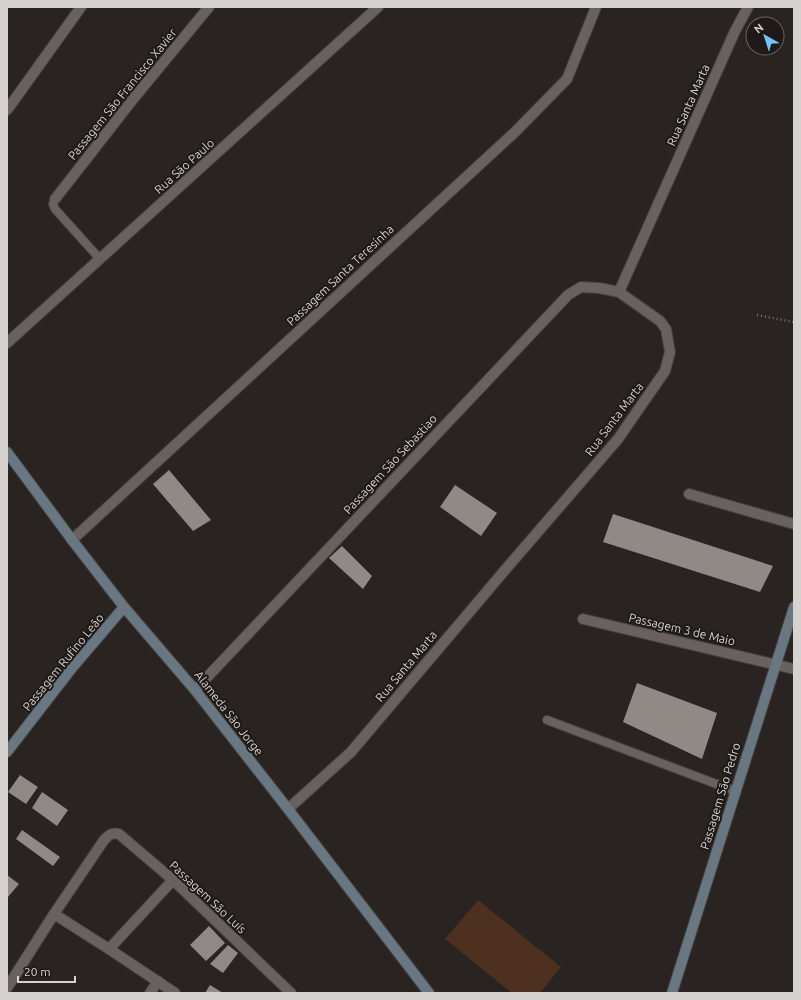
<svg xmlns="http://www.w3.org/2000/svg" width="801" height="1000" font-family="Ubuntu,sans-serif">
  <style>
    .green { fill: #4d3020 }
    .building { fill: #908986 }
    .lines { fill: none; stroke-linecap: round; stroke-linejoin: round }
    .lane-casing { stroke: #44403d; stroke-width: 10 }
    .street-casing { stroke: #44403d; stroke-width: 12 }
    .secondary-casing { stroke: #44403d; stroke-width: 12 }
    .path { stroke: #787472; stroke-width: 2.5; stroke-dasharray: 1 3; stroke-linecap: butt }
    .lane { stroke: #68615e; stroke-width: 8 }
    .street { stroke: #68615e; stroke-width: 10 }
    .secondary { stroke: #697783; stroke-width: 10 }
    .labels { text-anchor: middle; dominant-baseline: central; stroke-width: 4; stroke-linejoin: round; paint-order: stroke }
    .street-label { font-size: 12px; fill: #d5d2d0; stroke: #1f1a18 }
  </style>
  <rect width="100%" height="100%" fill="#292321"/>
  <path class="green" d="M478,900L561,967L540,993H512L445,939Z"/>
  <path class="building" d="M169,470L211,520L193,531L153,484Z
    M455,485L497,513L481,536L440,507Z
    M613,514L773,566L760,592L603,542Z
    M342,546L372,576L363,589L329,558Z
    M637,683L717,713L702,759L623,722Z
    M20,775L38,787L26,804L8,792Z
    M42,792L68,810L57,826L32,808Z
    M22,830L60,857L53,866L16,839Z
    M7,875L19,884L8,897L7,896Z
    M209,926L225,943L206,961L190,945Z
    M228,945L238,953L223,973L210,964Z
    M210,985L223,993H205Z"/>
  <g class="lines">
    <g class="lane-casing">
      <path id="lane" d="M55,199L53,204L55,209L100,259
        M547,720L735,791"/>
    </g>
    <g class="street-casing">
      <path id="street" d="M7,110L81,7
        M55,199L134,98L209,7
        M619,292L735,31L748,7
        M7,343L378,7
        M689,494L794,524
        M72,540L515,132L567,79L596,7
        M583,619L794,669
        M195,690L568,295L581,287L599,288L619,292L660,321L666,329L670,352L665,371L618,439L505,570L351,752L288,809
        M54,914L109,949L175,993
        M109,949L173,880
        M7,988L54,914L104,840C109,835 112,832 119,834L173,880L291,993
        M150,993L158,981"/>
    </g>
    <g class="secondary-casing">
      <path id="secondary" d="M7,452L72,540L124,607L195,690L288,809L429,993
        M7,752L72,668L124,607
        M672,993L794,607"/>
    </g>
    <path class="path" d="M757,315L794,322"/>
    <use href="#lane" class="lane"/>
    <use href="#street" class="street"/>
    <use href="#secondary" class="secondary"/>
  </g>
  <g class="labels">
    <g class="street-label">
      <text transform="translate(122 94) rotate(-51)">Passagem São Francisco Xavier</text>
      <text transform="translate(688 105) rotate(-66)">Rua Santa Marta</text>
      <text transform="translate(184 166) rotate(-42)">Rua São Paulo</text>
      <text transform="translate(340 275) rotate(-43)">Passagem Santa Teresinha</text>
      <text transform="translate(614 419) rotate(-53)">Rua Santa Marta</text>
      <text transform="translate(390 464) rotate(-47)">Passagem São Sebastiao</text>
      <text transform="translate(682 629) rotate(13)">Passagem 3 de Maio</text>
      <text transform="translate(63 662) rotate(-51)">Passagem Rufino Leão</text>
      <text transform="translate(406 666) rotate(-50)">Rua Santa Marta</text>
      <text transform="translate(229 713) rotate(52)">Alameda São Jorge</text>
      <text transform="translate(720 796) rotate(-73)">Passagem São Pedro</text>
      <text transform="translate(208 897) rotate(43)">Passagem São Luís</text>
    </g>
  </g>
  <rect width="801" height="1000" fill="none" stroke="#d5d2d0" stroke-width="16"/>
  <g transform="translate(765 36) rotate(321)"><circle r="19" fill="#1f1a18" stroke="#686462"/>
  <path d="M0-3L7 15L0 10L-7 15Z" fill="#75c0f6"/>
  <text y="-6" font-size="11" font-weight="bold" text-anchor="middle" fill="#d5d2d0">N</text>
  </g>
  <path d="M18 976v6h57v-6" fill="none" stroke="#d5d2d0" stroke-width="2"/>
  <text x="24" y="976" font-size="12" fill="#d5d2d0" stroke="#1f1a18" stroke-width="3" paint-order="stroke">20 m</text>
</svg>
